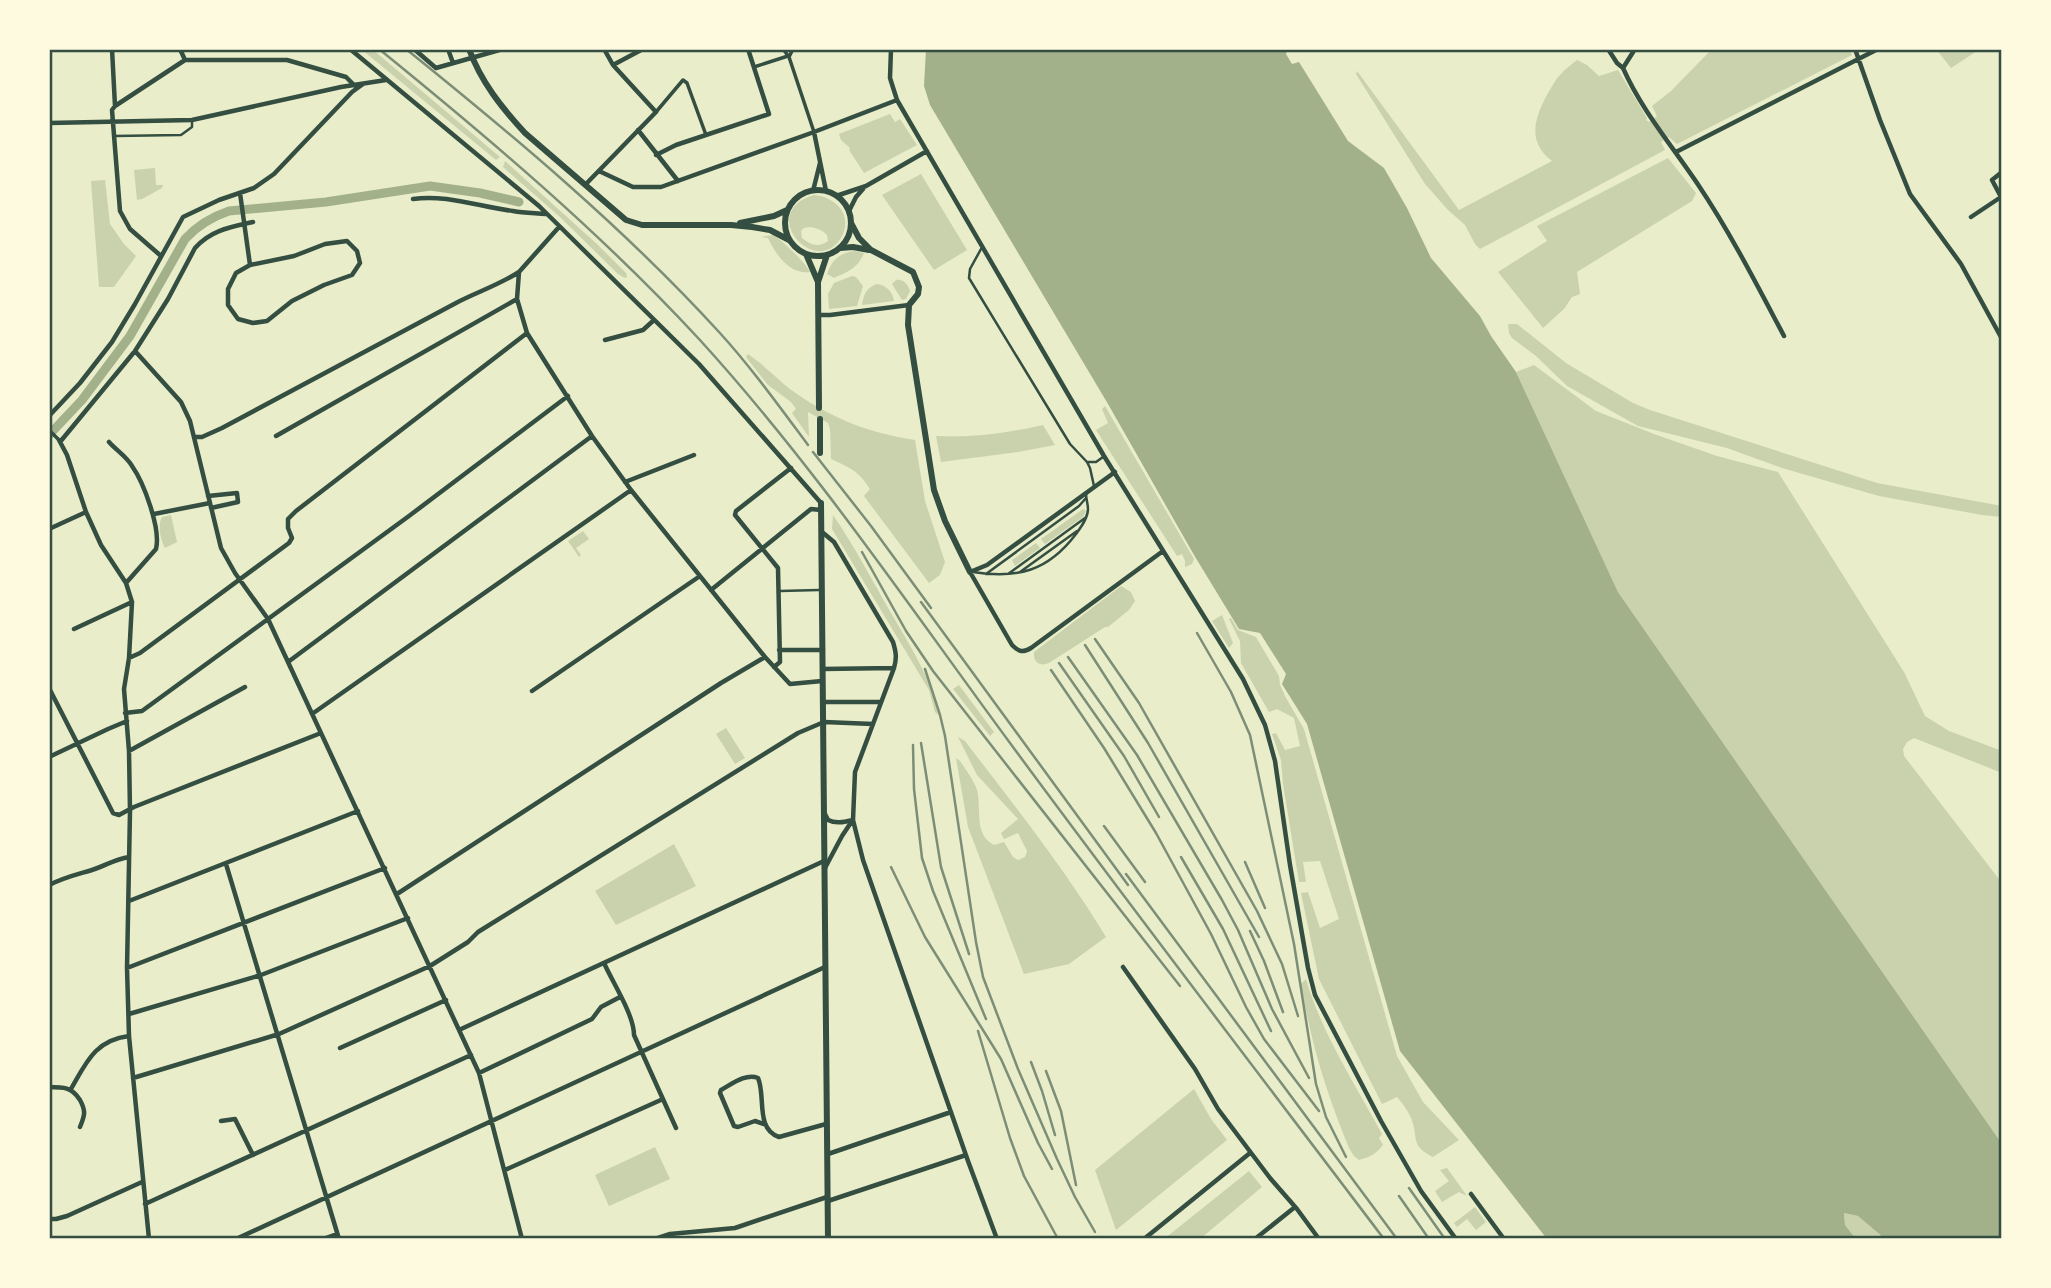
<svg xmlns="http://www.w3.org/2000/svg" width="2051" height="1288" font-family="Quicksand,sans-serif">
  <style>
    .green { fill: #cad2ad; fill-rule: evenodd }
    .water { fill: #a3b18a }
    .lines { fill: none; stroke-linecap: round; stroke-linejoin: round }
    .canal { stroke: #a3b18a; stroke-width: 9 }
    .service { stroke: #344e41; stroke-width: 2.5 }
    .pedestrian { stroke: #344e41; stroke-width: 3.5 }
    .minor { stroke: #344e41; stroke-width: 4.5 }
    .tertiary { stroke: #344e41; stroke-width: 6 }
    .secondary { stroke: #344e41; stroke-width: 6 }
    .rail { stroke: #7c8e77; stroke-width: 2.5 }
    .neatline { fill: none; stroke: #344e41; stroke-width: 2.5 }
  </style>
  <rect width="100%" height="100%" fill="#e9edc9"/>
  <path class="green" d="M361,49H372L500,157L496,160Z
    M1712,49H1850L1852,55L1677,144L1669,137L1661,142L1665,150L1480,249L1475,244L1465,225L1448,210L1425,184L1356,74L1357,71L1459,210L1552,161C1526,141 1535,117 1548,93C1552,87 1555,80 1560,75C1565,69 1571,65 1577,60L1587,65L1599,76L1618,70L1647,118L1646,120L1649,122L1657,116L1652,106L1671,91Z
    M1936,49H1980L1951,68Z
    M890,114L895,122L900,119L917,145L864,173L849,150L850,148L841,140L839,134Z
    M1668,158L1696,193L1692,201L1577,272L1580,294L1572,297L1564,309L1543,328L1498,272L1547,241L1537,226Z
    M505,161L597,244L626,273L627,277L625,278L618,274L560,217L503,167Z
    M155,168L156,185H163L162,188L142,199L137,200L134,170Z
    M921,174L967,250L934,270L882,195Z
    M105,180L110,224L124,244L136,256L114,287H99L91,181Z
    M814,195C835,197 853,214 842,236C818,281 754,213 814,195ZM810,227C817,228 822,230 827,235L828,241C819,248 810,245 802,238L801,231L804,228Z
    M773,235C781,239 806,263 810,272C790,275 776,255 768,238L761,237Z
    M855,251L864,253C858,268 848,272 834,278L827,274C832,260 839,253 855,251Z
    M852,276L856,277L863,286L857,306L829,309L828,294L834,283Z
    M896,280C903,279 908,284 910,291L906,299L902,300L892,284Z
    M877,284C886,285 893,292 894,301L862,305C864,294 866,288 877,284Z
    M1508,324H1517L1566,363L1633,403L1650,410L1877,483L2002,506V517L1982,515L1879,496L1782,468L1727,448L1638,426L1567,386L1536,356L1512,338L1509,333Z
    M748,354C763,364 776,378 790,389C828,417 868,433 915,440L925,501L945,562L940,575L929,583L864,496L870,489C858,470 850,468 831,459L830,429L828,423L808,412L809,437L792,413L796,409L791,402L768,385L749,361L746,357Z
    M1534,365L1596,411L1654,434L1717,456L1778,472L1904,672L1925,716L1949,731L2002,751V773L1914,738L1907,742L1903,749L1904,756L2002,883V1144L1618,592L1516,372Z
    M1105,406L1194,559L1192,564L1185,567V561L1182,554L1177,556L1096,430L1108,423L1102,409Z
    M1043,425L1055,445L1018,452L941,462L936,436C973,438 1007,433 1043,425Z
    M1083,509L1086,511L1083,517L1045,544L1041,539Z
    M171,515L177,542L165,548C161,541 157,525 162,517Z
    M833,515C855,547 872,580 891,613C909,644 932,679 938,715L935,712L929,690L832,529Z
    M583,531L589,539L576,548L581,555L579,557L568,541Z
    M1036,543L1040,548L1015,566L1012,560Z
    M1121,586L1131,592L1135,601L1129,610L1108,627H1105L1049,663C1039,667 1033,662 1034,652Z
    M1222,615L1233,643L1229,648L1212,621Z
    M1231,618L1238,630L1256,637L1279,676L1280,685L1285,696L1304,729L1397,1056L1423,1102L1459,1140L1433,1157C1408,1145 1420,1136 1410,1116C1407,1109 1402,1103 1397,1097L1382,1104L1319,979L1301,893L1308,892L1320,928L1339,919L1320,861L1303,862L1306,882H1299L1283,784L1281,760L1272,734L1276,733L1285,750L1300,746L1294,718L1277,709L1269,712L1241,663L1240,641L1229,619Z
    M959,685L994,732L990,736L953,689Z
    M726,728L745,758L735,764L716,734Z
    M958,737L965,741C1014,805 1064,868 1106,937L1069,964L1024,974L968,827L956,758L960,761C965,769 974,780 977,790C982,808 973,834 994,845L1004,842L1013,857L1018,860L1025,857L1027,851L1018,833L1004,839L1001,833L1018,819L977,775Z
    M674,844L696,886L616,925L595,891Z
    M1306,979C1322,1034 1355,1084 1382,1134L1379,1138L1383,1145C1376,1154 1370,1157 1359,1160L1354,1156L1349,1148C1326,1092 1311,1043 1301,984Z
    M1194,1089L1211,1119L1227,1140L1116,1230L1095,1170Z
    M655,1147L670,1179L609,1206L595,1175Z
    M1447,1168L1467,1196L1459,1192L1442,1202L1435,1191L1449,1181L1440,1170Z
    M1249,1171L1262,1187L1200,1239H1164Z
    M1475,1207L1486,1222L1476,1230L1467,1219L1457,1227L1454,1223Z
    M1844,1213L1858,1216L1885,1239H1856L1845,1225Z"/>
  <path class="water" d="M926,49H1288L1286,54L1292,64L1299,62L1348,141L1384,168L1407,208L1431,258L1480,316L1491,336L1516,372L1618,592L2002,1144V1239H1885L1858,1216L1844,1213L1845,1225L1856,1239H1547L1400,1051L1307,724L1282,684L1286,674L1260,633L1239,629L1194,555L1108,404L930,105L924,86Z"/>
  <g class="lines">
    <path class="canal" d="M49,435L82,400L130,336L185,239C198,225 211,217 229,211L326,202L430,186L480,193L519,202"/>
    <path class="service" d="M114,136L181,135L192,127V120
      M981,249L970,269L969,278L1070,444L1087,462H1096L1103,457
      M1087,462L1090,468L1094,486
      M973,572C1018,579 1048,571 1076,534C1081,527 1088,518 1088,509C1088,504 1086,499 1086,493
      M1020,572L1077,531
      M986,574L1079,506L1086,498
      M1008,574L1085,518
      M780,591L819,590"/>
    <path class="pedestrian" d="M783,49L789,57L814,132
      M789,57L793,49
      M754,67L788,56
      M656,112L683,80L687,83L706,135
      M49,430L59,440"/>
    <path class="minor" d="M112,49L115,106
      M180,49L185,60
      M350,49L539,206L699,364L821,503
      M414,49L436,68L503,49
      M448,49L453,63
      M891,49L890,78L897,100L1104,456L1243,679L1265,725L1275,761L1290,865L1308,968L1315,995L1381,1121L1421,1191L1456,1239
      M1608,49L1617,63L1623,68C1642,111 1673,147 1699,186C1731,234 1757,285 1784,336
      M1855,49L1880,120L1910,194L1961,264L2002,339
      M613,65L643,49
      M1623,68L1635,49
      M49,123L192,120L341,87L386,80
      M638,130L678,181
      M814,132L826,191
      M1676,152L1878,49
      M656,155L676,145L769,114L748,49
      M599,171L633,187H661L814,132L897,100
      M585,185L656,112L613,65L604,49
      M813,191L820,163
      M240,193L250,265
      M836,196L866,186L927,151
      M413,199C446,194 480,207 513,211C524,213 535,213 546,214
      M849,211L856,197L863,189
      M1971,217L2001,197L1992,180L2002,172
      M559,227L519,272L517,299L527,333L592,436L631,490L765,657L790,684L822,681
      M347,241L357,251L360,263L352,275L324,285L292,301L267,321L253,323L238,319L228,305V289L236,273L250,265L294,256L325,244Z
      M161,256L130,229L120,211L112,110L115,106L185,60H287L346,77L354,85
      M818,315H830L909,305
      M605,340L643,330L654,320
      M135,351L181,402L190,421L221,548L235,573L268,619L479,1073L522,1239
      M49,416L80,383L112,342L135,304L183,217L219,200L254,188L274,174L352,92L363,84
      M276,436L517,299
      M194,437H202L222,428C300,386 378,345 456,303C477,292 499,285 519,272
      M59,440L67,455L86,512L101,545L126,583L132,602L129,658L124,689L129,751L130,811L127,968L129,1036L149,1239
      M60,442L135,351L168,299L195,248C211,230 231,227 253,222
      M109,442C116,450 127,457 132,466C144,483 161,529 156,549L126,583
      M1115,472L987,565L970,572L1012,645C1019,652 1023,653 1031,648L1163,551
      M625,482L694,455
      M208,496L237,493L238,502L211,508
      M154,514L210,503
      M49,529L86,512
      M822,532L834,542L893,642C896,652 897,658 894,668L855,772L853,820L863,860L968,1161L997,1239
      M711,590L811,509L821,510
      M74,629L132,602
      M779,650H823
      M129,658L140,653L289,543L292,538L288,528V519L296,511L527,333
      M288,662L592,436
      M774,667L780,662L778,568L735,515L736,511L791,468
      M823,669L894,668
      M49,688L113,813L119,815L134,807L321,733
      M532,691L700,576
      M823,702H881
      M125,713L142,711L409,516L568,396
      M312,714L631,490
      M129,751L245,687
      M49,757L108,729L127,721
      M825,814L828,820C836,824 844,822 853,820
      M226,864L339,1239
      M825,868L842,836L852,821
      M49,885C65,877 75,875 92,870C105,866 115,859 129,857
      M397,894L721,683L765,657
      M129,901L358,811
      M604,963C613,983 634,1015 634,1035L676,1128
      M1123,967L1195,1069L1218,1109L1270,1178L1297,1209L1319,1239
      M127,968L385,868
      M129,1014L261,975L408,918
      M459,1030L824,861
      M340,1048L446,1000
      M479,1073L592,1019L601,1007L620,997
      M133,1078L279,1034L430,966L468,942L478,932L798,733L824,722L873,724
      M49,1087C63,1087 72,1087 80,1100C86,1111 85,1115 80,1127
      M71,1089C86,1063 95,1040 129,1036
      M221,1121L235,1119L253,1155
      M764,1124L755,1121L738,1127L734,1126L720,1093L721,1090C732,1084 746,1073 758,1078C766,1096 755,1129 779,1137L826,1124
      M828,1154L951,1112
      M505,1170L663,1099
      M1471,1194L1504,1239
      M828,1201L966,1155
      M145,1204L471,1055
      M49,1219H56L67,1216L142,1182
      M236,1239L825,967
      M323,1239L337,1234
      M655,1239L670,1234L735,1228L827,1197
      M1144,1239L1250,1153
      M1255,1239L1295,1207"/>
    <path class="tertiary" d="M851,223L859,238L871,250L913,272L919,287L918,294L909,305L908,325L934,490L945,521L970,572
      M840,248L853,247L869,250"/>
    <path class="secondary" d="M469,49C481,82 502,108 525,133L626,220L642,225H731L752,227L770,230L789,240
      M785 223a33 33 0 1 1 66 0a33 33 0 1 1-66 0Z
      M740,223L774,216L787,210
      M806,254L818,282
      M819,408L818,282L827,255
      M820,419V453
      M821,503L828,1239"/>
    <path class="rail" d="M379,49C491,140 601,233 699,339C814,465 909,606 1010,743C1133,910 1259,1074 1384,1239
      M406,49C515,137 624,228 719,332C751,367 779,406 808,445
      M813,452L871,526L931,608
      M862,552L906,631L933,671L1180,986
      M921,602L1128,885
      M1197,633L1231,692L1250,735L1294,944L1316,1084L1326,1117L1346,1157
      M1095,639L1139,703L1257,911L1282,964L1298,1016
      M1085,645L1148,743L1259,937
      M1068,657L1137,755L1222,900L1238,930L1272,1009L1309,1078
      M1059,663L1124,756L1159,817
      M925,669L940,715L945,736L976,942L983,977L1018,1069L1057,1159L1075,1197L1095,1232
      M1051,670L1104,748L1156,833L1211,934L1246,1007L1264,1039L1319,1111
      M921,743L941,867L969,954
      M913,745L914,789L922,858L933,891L986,1019
      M1104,826L1145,882
      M1181,857L1223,929L1271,1031
      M1245,862L1265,908
      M891,867L925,937L1001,1059L1038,1143L1052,1169
      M1126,874L1397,1239
      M1250,931L1264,961L1283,1012
      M978,1031L1010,1138L1024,1176L1058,1239
      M1031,1062L1042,1091L1055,1135
      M1046,1071L1061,1111L1076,1185
      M1409,1188L1445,1239
      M1399,1196L1429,1239"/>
  </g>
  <rect width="2051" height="1288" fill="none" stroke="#fefae0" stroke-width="102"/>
  <rect x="51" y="51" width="1949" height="1186" class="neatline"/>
</svg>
